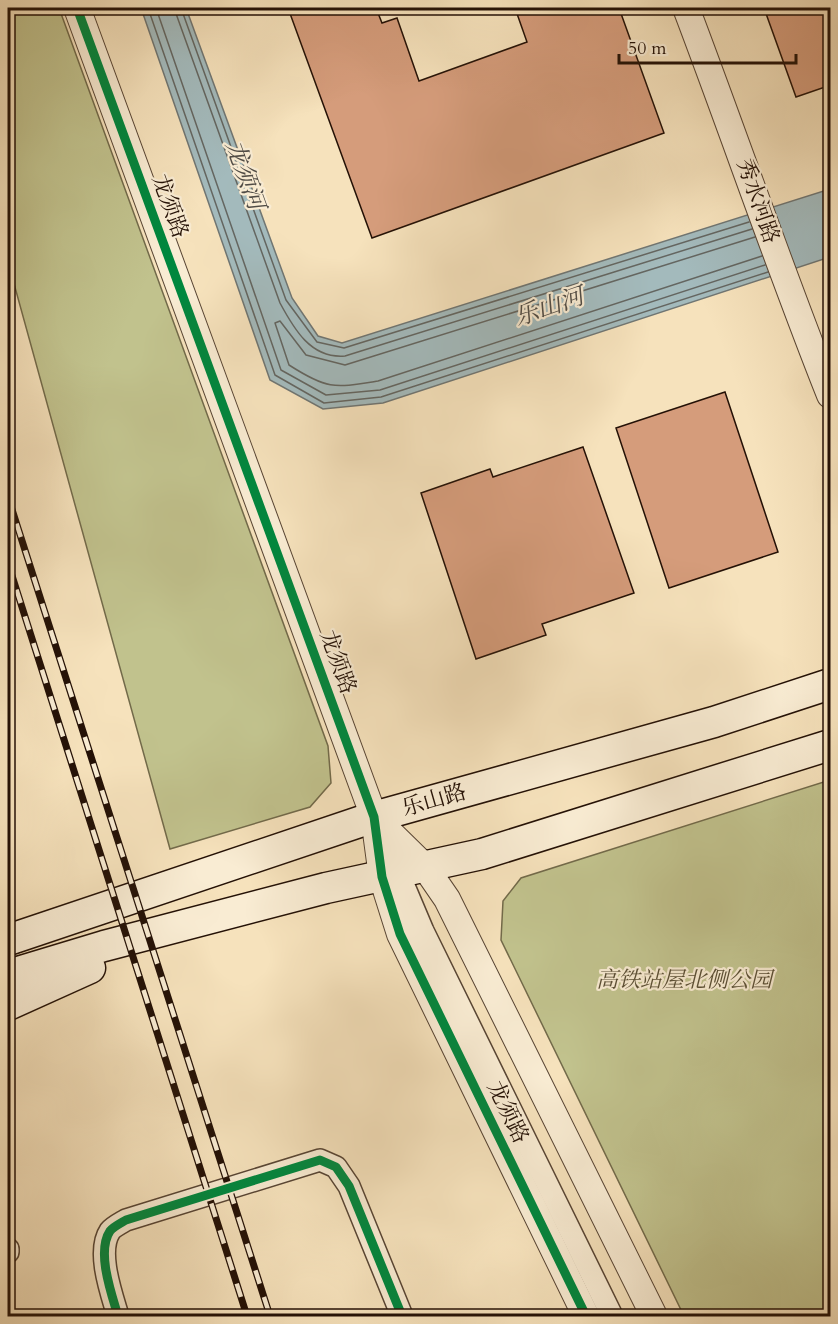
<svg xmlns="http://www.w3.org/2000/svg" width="838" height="1324" font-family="Cardo,'Noto Serif SC',serif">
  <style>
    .green { fill: #c1c28d; stroke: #726a4a; stroke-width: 1.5 }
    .water { fill: #a3babc; stroke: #707673; stroke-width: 1.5 }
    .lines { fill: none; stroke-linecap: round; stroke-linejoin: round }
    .shore { stroke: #646661; stroke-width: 1.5 }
    .building { fill: #d59c7b; stroke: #241106; stroke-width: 1.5 }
    .minor-casing { stroke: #584534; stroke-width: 24 }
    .tertiary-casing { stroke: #584534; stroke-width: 28 }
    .secondary-casing { stroke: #241106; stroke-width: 33 }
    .minor { stroke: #f9ecd3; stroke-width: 21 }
    .tertiary { stroke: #f9ecd3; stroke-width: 26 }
    .secondary { stroke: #f9ecd3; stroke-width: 30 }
    .rail-casing { stroke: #241106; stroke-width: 7 }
    .rail { stroke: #f9ecd3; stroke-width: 4.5; stroke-dasharray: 14; stroke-linecap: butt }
    .cycleway-casing { stroke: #f9ecd3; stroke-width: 13 }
    .cycleway { stroke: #00873e; stroke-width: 9 }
    .labels { text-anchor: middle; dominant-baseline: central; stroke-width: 4.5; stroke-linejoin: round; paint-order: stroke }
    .street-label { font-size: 22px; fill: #241106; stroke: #f9ecd3 }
    .park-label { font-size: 22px; font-style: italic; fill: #5b4f35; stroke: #f9ecd3 }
    .water-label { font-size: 24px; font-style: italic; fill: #504c46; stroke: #f9ecd3 }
  </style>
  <rect width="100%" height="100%" fill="#f6e2bc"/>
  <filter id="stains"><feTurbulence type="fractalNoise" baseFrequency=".00333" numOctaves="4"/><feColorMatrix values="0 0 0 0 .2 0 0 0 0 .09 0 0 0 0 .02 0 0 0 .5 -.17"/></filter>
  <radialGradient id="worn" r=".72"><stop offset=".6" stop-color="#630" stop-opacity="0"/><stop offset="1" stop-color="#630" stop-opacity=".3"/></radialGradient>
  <path class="green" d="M8,8H59L328,746L331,783L310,807L170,849L8,262Z
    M830,780V1316H684L501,940L503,901L521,878Z"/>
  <path class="water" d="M141,8H186L292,298L318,336L342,343L830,189V257L383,403L323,409L270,380Z"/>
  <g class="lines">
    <path class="shore" d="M148,8L275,375L324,403L381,397L768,272
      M156,8L281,370L326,395L380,390L765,265
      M174,8L280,303C294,329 311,359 345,356L752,229
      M181,8L286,300L317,342L344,348L749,222
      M755,237L345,365L306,355L280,321L275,323L289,365C328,390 334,388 378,381L762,256"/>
  </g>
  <path class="building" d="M288,8H376L382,23L397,18L419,81L527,42L515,8H619L664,133L372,238Z
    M764,8H831V85L796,97Z
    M725,392L778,552L669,588L616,428Z
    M583,447L634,593L542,624L546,635L476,659L421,493L490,469L493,477Z"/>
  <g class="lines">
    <g class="minor-casing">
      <path id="minor" d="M393,860L423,931L612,1316
        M8,1249V1252
        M118,1316C112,1295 96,1252 110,1231C113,1227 121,1223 126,1220L320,1160L336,1167L349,1186L402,1316"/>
    </g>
    <g class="tertiary-casing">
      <path id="tertiary" d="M77,8L374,817L382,877L400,934L586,1316
        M686,8C735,137 779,267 830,395
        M374,817L425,867L447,899L654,1316"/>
    </g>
    <g class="secondary-casing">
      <path id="secondary" d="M8,940L374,817L714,722L830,684
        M8,975L104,946L326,888L482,854L830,745
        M8,1005L90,968"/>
    </g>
    <use href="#minor" class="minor"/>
    <use href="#tertiary" class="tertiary"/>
    <use href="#secondary" class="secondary"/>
    <g class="rail-casing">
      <path id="rail" d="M8,497L270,1316
        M8,563L247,1316"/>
    </g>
    <use href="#rail" class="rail"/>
    <g class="cycleway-casing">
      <path id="cycleway" d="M77,8L374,817L382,877L400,934L586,1316
        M118,1316C112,1295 96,1252 110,1231C113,1227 121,1223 126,1220L320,1160L336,1167L349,1186L402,1316"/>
    </g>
    <use href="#cycleway" class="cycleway"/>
  </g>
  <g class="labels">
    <g class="street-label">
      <text transform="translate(758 201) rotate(71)">秀水河路</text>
      <text transform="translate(170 206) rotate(70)">龙须路</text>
      <text transform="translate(338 662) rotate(70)">龙须路</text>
      <text transform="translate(434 800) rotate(-16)">乐山路</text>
      <text transform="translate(508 1112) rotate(64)">龙须路</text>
    </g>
    <g class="park-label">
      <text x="684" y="980">高铁站屋北侧公园</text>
    </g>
    <g class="water-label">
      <text transform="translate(245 175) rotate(70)">龙须河</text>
      <text transform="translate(549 307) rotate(-19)">乐山河</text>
    </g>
  </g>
  <rect width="838" height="1324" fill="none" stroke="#f6e2bc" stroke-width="30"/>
  <rect x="9" y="9" width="820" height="1306" fill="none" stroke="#241106" stroke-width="3"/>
  <rect x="15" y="15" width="808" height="1294" fill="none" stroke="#241106" stroke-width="1.5"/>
  <path d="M619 54v9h177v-9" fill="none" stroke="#241106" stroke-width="3"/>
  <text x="628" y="54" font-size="18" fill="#241106" stroke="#f9ecd3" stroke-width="4.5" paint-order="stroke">50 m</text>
  <rect width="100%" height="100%" filter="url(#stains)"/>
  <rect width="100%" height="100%" fill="url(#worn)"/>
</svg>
